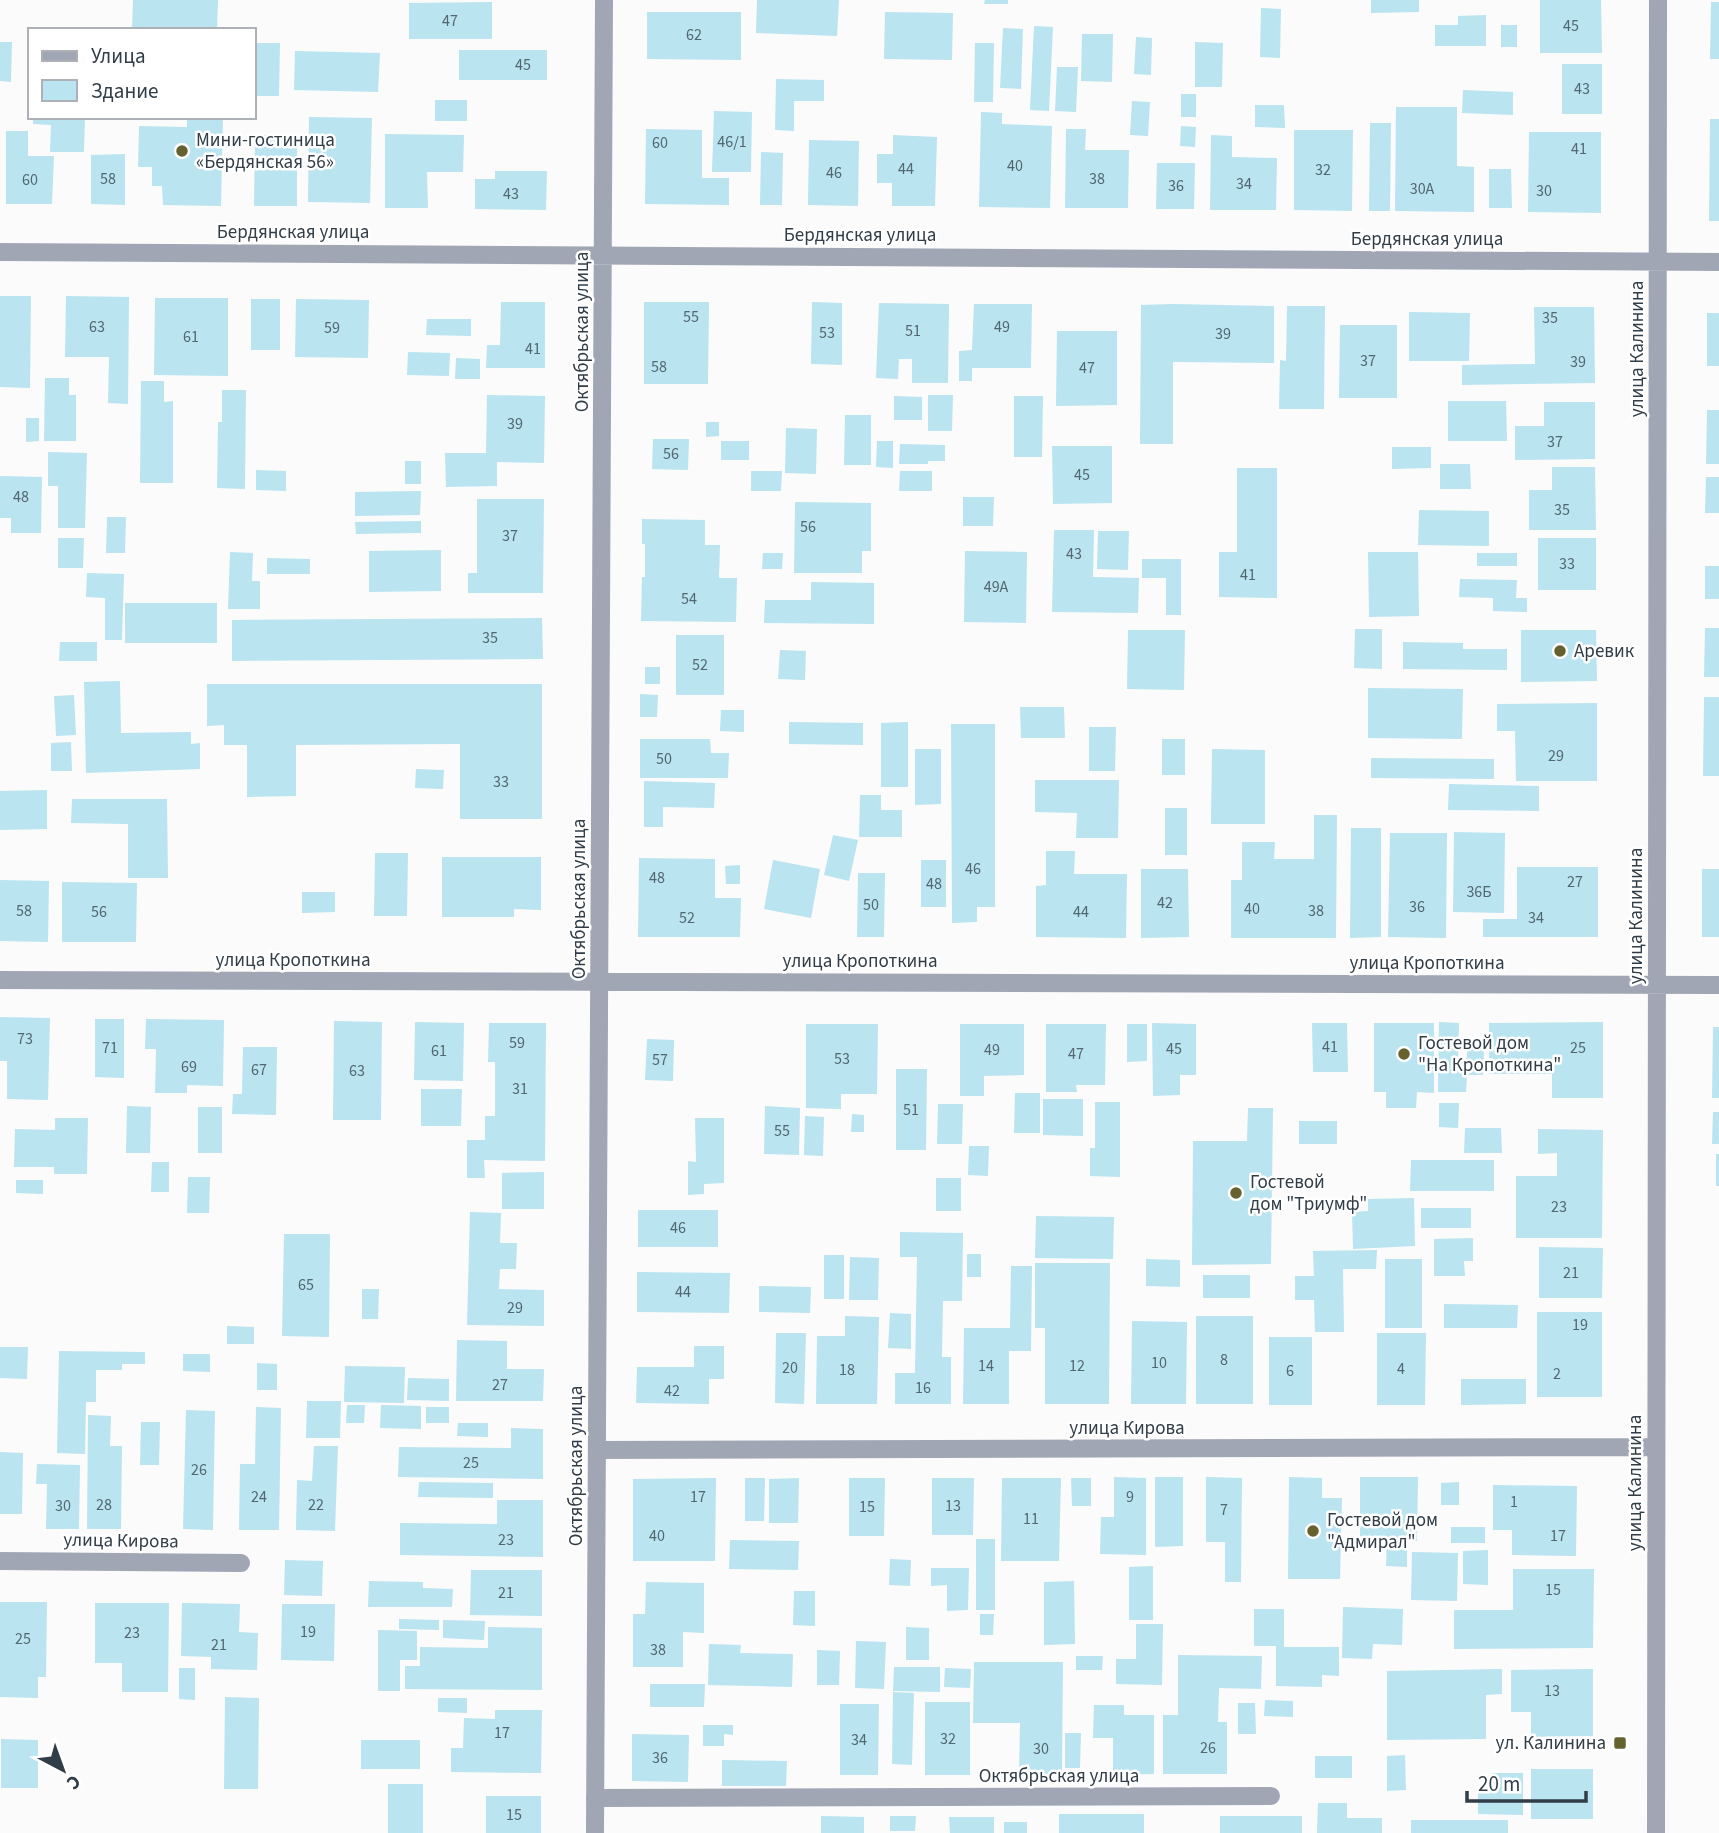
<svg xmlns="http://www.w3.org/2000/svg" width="1719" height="1833" font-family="'Source Sans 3',sans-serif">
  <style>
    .building { fill: #b9e4f0 }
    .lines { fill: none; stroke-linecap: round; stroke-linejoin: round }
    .service { stroke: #a1a6b5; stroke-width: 18 }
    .minor { stroke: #a1a6b5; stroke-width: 18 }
    .poi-dot { fill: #65622f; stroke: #fff; stroke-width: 2.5 }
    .labels { text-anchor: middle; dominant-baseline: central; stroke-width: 5; stroke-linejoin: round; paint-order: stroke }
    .number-label { font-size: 16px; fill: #536771 }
    .poi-label { font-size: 19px; fill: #313d47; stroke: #fff; text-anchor: start }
    .street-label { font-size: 19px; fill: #313d47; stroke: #fff }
  </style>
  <rect width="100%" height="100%" fill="#fbfbfb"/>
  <path class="building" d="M133,0H218L217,30H132Z
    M757,0H839L837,36L756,33Z
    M985,0H1008V4H984Z
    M1371,0H1419V12L1371,13Z
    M1540,0H1601L1602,53H1540Z
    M492,2V39H409V3Z
    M1711,2H1719V59H1710Z
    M1261,8L1281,9L1280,58L1260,57Z
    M647,12H741V60L647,59Z
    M885,12L953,13L952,60L884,59Z
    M1486,15V46H1435V25H1458V16Z
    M1501,25H1517V47H1501Z
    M1034,26L1053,27L1049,111L1030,110Z
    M1003,28L1023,29L1021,89L1000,88Z
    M1082,34H1113L1112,82L1081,81Z
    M1136,37L1152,38L1151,75L1134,74Z
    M0,42H12L11,82L0,81Z
    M1195,42L1223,43L1222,87H1195Z
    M254,43H280L279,96H254Z
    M975,43H994L993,102H974Z
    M459,50H547V80H459Z
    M295,51L380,53L378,92L294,90Z
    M1562,64H1602V114H1562Z
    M1057,67H1078L1076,112L1055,111Z
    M776,79L824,80V101H794V131L775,130Z
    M1463,90L1513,92V115L1462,113Z
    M1181,94H1196V117H1181Z
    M435,100H467V121H435Z
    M1132,101L1150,102L1148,136L1130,135Z
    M1255,105H1284L1285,128L1255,127Z
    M1396,107H1457V166L1474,167V212L1395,211Z
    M714,111L752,112L751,172H712Z
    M981,112L1002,113V124L1052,126L1050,208L979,207Z
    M33,117H85L84,152H50L51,125L33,124Z
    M187,117H223L221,206L163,205L162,186H152V167H138L139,126L187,127Z
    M309,117L372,118L370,203L308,202Z
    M1710,119H1719V221H1709Z
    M1370,123H1391L1390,211H1369Z
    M1181,126L1196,127L1195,147L1180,146Z
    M646,129L702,130V178H729V205L645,204Z
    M1066,129H1086L1085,150H1129L1128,208H1065Z
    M1294,130H1353L1352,211L1294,210Z
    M6,131H28V156H54L52,204H6Z
    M1529,132H1601V213L1528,212Z
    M385,134L464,135L463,172H427L428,208H385Z
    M255,135L297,136V206H254Z
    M893,135L937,137L935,206H892V183H877V154H893Z
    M1211,135L1232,136V157L1277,158L1276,210H1210Z
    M809,140L859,141L858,206L808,205Z
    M761,152L783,153L782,205H760Z
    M125,154V205L91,204V155Z
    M1157,163H1195L1194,209H1156Z
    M1489,169H1511L1512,208H1489Z
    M495,171H547L546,210L475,209V179H495Z
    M0,296H31L30,388L0,387Z
    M66,296L129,297L128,404L108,403L109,357H65Z
    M155,298H228V376L154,375Z
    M251,299H280V350H251Z
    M296,299L369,300L368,358L295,357Z
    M501,302H545V368H486L487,345H500Z
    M644,302H709L708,384H644Z
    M812,302L842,303V365L811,364Z
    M879,303L949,304L948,383H912V359H899L898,379L876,378Z
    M974,304H1032L1031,368H972V381H959V351L972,350Z
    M1173,304L1274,306V363L1173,362V444H1140L1141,305Z
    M1287,306H1325L1324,409H1279L1280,360L1286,361Z
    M1534,307H1594L1595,383L1462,385V365L1535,364Z
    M1409,312L1470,313L1469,361H1409Z
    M1707,313H1719V366H1707Z
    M427,319H471V336L426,335Z
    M1340,325H1397V398H1339Z
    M1057,331H1117V405L1056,406Z
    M408,352L450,353L449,376L407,375Z
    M456,358L480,359V379H455Z
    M45,378H69V395H76V441H44Z
    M141,381H164V402L173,401V483H140Z
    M222,390H246L245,489L217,488L218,422H222Z
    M487,395L545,396L544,463L497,462V486L446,487L445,453H486Z
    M928,395H953L952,431H928Z
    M894,396L922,397V420H894Z
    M1014,396H1043L1042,457H1014Z
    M1448,401H1506L1507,441H1448Z
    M1544,402H1595V459L1515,460V426H1544Z
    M1707,410H1719V464H1706Z
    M845,415H871V465H844Z
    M26,418H39V441L26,442Z
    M706,422H719V436L706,437Z
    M786,428L817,429L816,474L785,473Z
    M653,439H689L688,470L652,469Z
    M721,441H749V460H721Z
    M877,441H893V468L876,467Z
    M900,444L945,445V461H928V464H899Z
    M1052,446H1112V503L1053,504Z
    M1392,447H1431V468L1392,469Z
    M48,452L87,453L85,528H58V486H48Z
    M405,461H421V484H405Z
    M1440,464H1470L1471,489H1440Z
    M1552,467H1595L1596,530H1529V490H1552Z
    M1237,468H1277V598L1219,597V552H1237Z
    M256,470L286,471V491L256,490Z
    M751,471H782L781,491H751Z
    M900,471H932V491H899Z
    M0,476L42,477L41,533H11V518H0Z
    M1706,477H1719V513H1705Z
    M421,491L420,515L355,516V492Z
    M963,497H994L993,526H963Z
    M477,499H544L543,593H468V573H477Z
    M795,502L871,503V551H862V573H794Z
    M1419,510L1489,511V546L1418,545Z
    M107,517H126L125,553H106Z
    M642,519L705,520V545H720L719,578H737L736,622L641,621L642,577H645V544H642Z
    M421,521V533L356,534L355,522Z
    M1054,530H1094L1093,577L1139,578L1138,613L1052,612Z
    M1098,531H1129L1128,570L1097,569Z
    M58,538H84L83,568H58Z
    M1538,538H1596V590H1538Z
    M441,550V591L369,592V551Z
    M965,551L1027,552L1026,623L964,622Z
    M230,552L253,553L252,581H260V609H228Z
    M1368,552H1418L1419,616L1369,617Z
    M763,553H783L782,569H762Z
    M1477,553H1517V566H1477Z
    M267,558L310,559V574H267Z
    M1142,559H1181V615H1166V578H1142Z
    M1705,566H1719V599H1705Z
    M87,573L124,574L122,640H105V598L86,597Z
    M1460,579L1517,580L1516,598H1527V612L1493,611V598L1459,597Z
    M811,582L874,583V624L764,623L765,600H811Z
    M125,603H217V643H125Z
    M542,618L543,659L232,661V620Z
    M1705,628H1719V677H1704Z
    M1355,629H1382V669L1354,668Z
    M1128,630H1185L1184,690L1127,689Z
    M1521,630H1596L1597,681L1521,682Z
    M676,635H724V695H676Z
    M60,642H97V661H59Z
    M1403,642L1463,643V649H1507V670L1403,669Z
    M780,650L806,651L805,680L778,679Z
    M645,667H660V684H645Z
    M120,681L121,733L191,732V744L200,743V769L86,773L84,682Z
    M207,684H542V819H460V744L296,745V796L247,797V745H224V725L207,726Z
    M1368,688L1463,689L1462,739L1368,738Z
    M640,694L658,695L657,717H640Z
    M74,695L76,735L56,736L54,696Z
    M1704,697H1719V776H1703Z
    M1597,703V781H1516L1515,731H1497V704Z
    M1020,707H1064L1065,738H1021Z
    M721,710H744V732L720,731Z
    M789,722L863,723V745L789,744Z
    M908,722V787H881V723Z
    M951,724H995V907H977V922L952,923Z
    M1089,727H1116L1115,771H1089Z
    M640,739H710L711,753H729L728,778H640Z
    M1162,739H1185V775H1162Z
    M71,742L72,771H51V743Z
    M915,749H941V804L915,805Z
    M1212,749L1265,750V824H1211Z
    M1371,758L1494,759V779L1371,778Z
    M416,769L444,770L443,789L415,788Z
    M1035,780H1119L1118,838H1076L1077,813L1035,812Z
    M644,781L715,783L714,808L663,807V827H644Z
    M1449,784L1539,786V811L1448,810Z
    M47,790V829L0,830V791Z
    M860,795H881V810H902V837H859Z
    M72,799H167L168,878H128V824L71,823Z
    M1165,808H1187V855H1165Z
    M1314,815H1337L1336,938H1231V880H1242V842H1275L1274,859H1314Z
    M1351,828H1381V937L1350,938Z
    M1454,832L1505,833L1504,913L1453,912Z
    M1390,833H1447L1446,938L1388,937Z
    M833,835L858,840L849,881L824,875Z
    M1046,851H1075L1074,874H1127L1126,938L1036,937V886L1046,885Z
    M375,853H408L407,916H374Z
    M442,857H541V910L514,909V917H442Z
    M639,858L715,859V898H741L740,937H638Z
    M773,860L820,869L811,918L764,909Z
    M921,860H946V907H921Z
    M740,865V884H726L725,866Z
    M1517,867H1598V937H1483V919H1517Z
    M1141,869H1188L1189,937L1141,938Z
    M1702,869H1719V937H1702Z
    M858,873H885L884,937H857Z
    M0,880L49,881L48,942L0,941Z
    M62,882L137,883L136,942H62Z
    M302,892H335V912L302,913Z
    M0,1017L50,1018L48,1100L7,1099V1061H0Z
    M95,1019H124V1078L95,1077Z
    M146,1019L224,1020L223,1086L187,1085V1093H155L156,1049H145Z
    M334,1021L382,1022L381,1120H333Z
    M415,1022L464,1023L463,1081L414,1080Z
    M1439,1022L1459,1023L1458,1058H1467V1049L1484,1050L1483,1075H1467L1466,1092H1438Z
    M1603,1022V1098H1552V1074H1489V1023Z
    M489,1023H546L545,1161L484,1160L485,1178H467V1140H485V1116H495V1062H488Z
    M1152,1023L1196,1024V1075H1180V1095L1153,1096Z
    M1312,1023H1347L1348,1072H1313Z
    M1374,1023H1434V1093L1417,1092L1416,1108H1386V1092H1374Z
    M806,1024H878L877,1094H841V1109L806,1108Z
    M960,1024H1024V1075L984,1076V1096H960Z
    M1046,1024H1106L1105,1085H1076L1077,1092H1046Z
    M1127,1024H1147V1061L1127,1062Z
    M1713,1027H1719V1098H1712Z
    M647,1039L674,1040L673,1081L645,1080Z
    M243,1047H277L276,1115L232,1114L233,1094H242Z
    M896,1069H927L926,1150H896Z
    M421,1089H462L461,1126H421Z
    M1015,1093H1040V1133H1014Z
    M1043,1099H1083V1136L1043,1135Z
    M1095,1102H1120V1177L1090,1176V1148H1095Z
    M1439,1103H1459L1458,1128L1439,1127Z
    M938,1104H963L962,1144H937Z
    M127,1106L151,1107L150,1153H126Z
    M765,1106L800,1108L799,1155L764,1154Z
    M198,1107H222V1153H198Z
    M1248,1108H1273L1271,1264L1192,1265L1193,1141H1247Z
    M1713,1112H1719V1144H1712Z
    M852,1114L864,1115V1132H851Z
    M805,1116L824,1117L823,1156L804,1155Z
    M55,1118H88L87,1174H54V1167H14L15,1129L55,1130Z
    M695,1118H724V1183L704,1184V1194L688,1195V1161L696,1162Z
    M1299,1121H1337V1144H1299Z
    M1465,1128H1501L1502,1153H1464Z
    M1538,1129L1603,1130L1602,1238H1516V1176H1557V1153L1538,1154Z
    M969,1146H989L988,1176L968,1175Z
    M1716,1154H1719V1186H1716Z
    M1411,1160H1494V1191H1410Z
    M152,1162H169V1192H151Z
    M544,1172V1209H502V1173Z
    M188,1177H210L209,1213H187Z
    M936,1178H961V1211H936Z
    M16,1180H43V1194L16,1193Z
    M1414,1198L1415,1246L1353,1249L1352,1212L1368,1211V1199Z
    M1421,1208H1471V1228H1421Z
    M638,1210H718V1247H638Z
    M470,1212L501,1213L500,1243H517L516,1269H500L499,1289L544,1290V1326L467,1325Z
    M1036,1216L1114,1217L1113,1259L1035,1258Z
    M900,1232L963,1233L962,1301H943L942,1357H951V1404H895V1373H915L917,1257H900Z
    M284,1234H330L329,1337L282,1336Z
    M1473,1238V1261H1464L1465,1276H1434V1239Z
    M1539,1247L1603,1248L1602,1298H1539Z
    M1377,1250L1376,1269H1343L1344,1332H1315L1314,1300H1295V1276H1314L1313,1251Z
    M967,1254H981V1277H967Z
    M824,1255H844V1299H824Z
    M850,1257L879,1258L878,1300H849Z
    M1146,1259L1180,1260V1287L1146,1286Z
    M1385,1259H1422V1328H1385Z
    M1035,1263H1110L1109,1404H1045V1328H1035Z
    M1011,1266H1032L1031,1351H1009V1404H963L964,1328H1010Z
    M637,1272L730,1273L729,1313L637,1312Z
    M1203,1275H1250V1298H1203Z
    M759,1286L811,1287L810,1313L759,1312Z
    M362,1289H379L378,1319H362Z
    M1444,1304L1518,1305L1517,1328H1444Z
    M1537,1312H1602V1397H1537Z
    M890,1313L911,1314V1349L888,1348Z
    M845,1316L879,1317L877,1404H816L817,1336H845Z
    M1196,1316H1253V1404H1196Z
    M1132,1321L1187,1322L1186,1404H1131Z
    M227,1326L254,1327V1344H227Z
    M776,1333H806L804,1404L775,1403Z
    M1377,1333H1426L1425,1405H1377Z
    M1269,1337H1312V1405H1269Z
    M457,1340L507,1341V1369H544L543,1401H456Z
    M694,1346H724V1379H709V1404L636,1403L637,1367H694Z
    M0,1347H28L27,1379L0,1378Z
    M59,1351L145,1352V1364H122V1370H96V1402H86L85,1454L57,1453Z
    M183,1354H210V1372L183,1371Z
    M257,1363L277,1364V1390H257Z
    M345,1366L405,1367L404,1403L344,1402Z
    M408,1378L449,1379V1401L407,1400Z
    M1461,1379H1526V1404L1461,1405Z
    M307,1401H341L340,1438H306Z
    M347,1405H365L364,1423H346Z
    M381,1405L421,1406V1429L380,1428Z
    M256,1407L281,1408L279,1530H239L240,1464H255Z
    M426,1407H449V1423H426Z
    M186,1410L215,1411L213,1530L183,1529Z
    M88,1415L111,1416L110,1446H122L121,1529H87Z
    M141,1422H160L159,1465H140Z
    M458,1423H488V1437L457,1436Z
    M511,1428L543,1429V1479L398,1477L399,1447L511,1448Z
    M314,1446H338L335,1531L296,1530L297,1480L312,1481Z
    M0,1452L23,1453L22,1514H0Z
    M37,1464L80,1465L79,1529H46L47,1484H36Z
    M1114,1477L1146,1478V1555L1100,1554L1101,1517H1114Z
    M1155,1477H1183V1546L1155,1547Z
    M1206,1477L1242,1478L1241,1582H1225V1542H1206Z
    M1289,1477L1322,1478V1498H1342L1340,1579H1288Z
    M1360,1477H1418L1417,1541H1407V1567L1386,1566L1387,1536H1360Z
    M716,1478L715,1561H633V1479Z
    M745,1478H765L764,1521H745Z
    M799,1478L798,1523H769V1479Z
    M849,1478H885L884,1536H849Z
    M932,1478H974L973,1535H932Z
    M1002,1478H1061L1059,1561H1001Z
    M1071,1478H1091V1506H1072Z
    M419,1482L493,1483V1498L418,1497Z
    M1459,1482V1505H1441V1483Z
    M1493,1485L1577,1486L1576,1556L1512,1555V1530H1493Z
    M497,1500H543V1557L400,1555V1523L497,1524Z
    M1451,1527H1485V1543H1451Z
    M976,1539H995V1610H976Z
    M730,1540L799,1541L798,1570L729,1569Z
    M1488,1550V1585L1463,1584V1551Z
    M1412,1552L1458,1553L1457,1601L1411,1600Z
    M890,1559L911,1560L910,1586L889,1585Z
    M285,1560L323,1561L322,1596L284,1595Z
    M1153,1566V1620H1129V1567Z
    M931,1568H969L968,1610L947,1611V1585L931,1586Z
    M1513,1569H1594L1593,1648L1454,1649V1610H1513Z
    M471,1570H542V1616L470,1615Z
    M369,1581L423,1582V1588L453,1589L452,1607H368Z
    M1074,1581L1075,1644L1044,1645V1582Z
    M646,1582L704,1583V1633L683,1632V1667H633V1614H645Z
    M794,1591H815V1626L793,1625Z
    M0,1602H47L46,1677H38V1698L0,1697Z
    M95,1603H169L168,1692H122V1663H95Z
    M182,1603L240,1604L239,1632L258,1633L257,1670L211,1669V1657L181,1656Z
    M282,1604H335L334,1661L281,1660Z
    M1343,1607L1403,1609L1402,1645L1373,1644L1372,1659L1342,1658Z
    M1254,1609H1284V1647H1339V1676L1322,1675V1687L1276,1686V1646H1254Z
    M980,1614H994L993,1635H980Z
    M399,1619L439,1620V1630L399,1629Z
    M443,1620L485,1621L484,1640L443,1638Z
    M1136,1624H1163L1162,1685L1116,1684V1659H1136Z
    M488,1627L542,1628V1690L405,1689V1666H420V1647L488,1648Z
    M906,1627L929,1628V1660H906Z
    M378,1630L417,1631V1660H400V1691H378Z
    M856,1641L886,1642L884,1689L855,1688Z
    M709,1644L741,1645L740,1653L793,1654L792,1687L708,1685Z
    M817,1650L840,1651L839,1685H817Z
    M1178,1655L1262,1656L1261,1689L1219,1688L1218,1722H1227V1774H1163V1715H1178Z
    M1076,1656H1103L1102,1670H1076Z
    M974,1662H1063L1062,1775H1019L1020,1723H973Z
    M894,1667H940V1692L893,1691Z
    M179,1668H195V1700L179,1699Z
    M945,1668L971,1669L970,1688L944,1687Z
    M1502,1669V1694L1486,1695V1739L1387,1740V1671Z
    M1593,1669V1736L1531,1737V1712H1511V1670Z
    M650,1684H705L704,1707H650Z
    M893,1692L914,1693L912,1765L892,1764Z
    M225,1697L259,1698L258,1789H224Z
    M438,1698H467V1713L438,1712Z
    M1265,1700L1293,1701V1717L1264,1716Z
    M925,1702H970V1775H925Z
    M1238,1703H1255L1256,1734H1238Z
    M840,1704H879L878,1775H840Z
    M1094,1705H1124V1715H1154V1774L1113,1775V1738H1093Z
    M495,1710H542L541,1773L451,1772V1748H463L464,1718L495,1719Z
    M703,1725H733V1735L724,1734V1746H703Z
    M1065,1733H1081L1080,1768H1065Z
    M632,1734L689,1735L688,1782L632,1781Z
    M1,1739L38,1740V1788H1Z
    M361,1740H420V1769H361Z
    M1405,1755L1406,1790L1387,1791V1756Z
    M1315,1756H1352V1778H1315Z
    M722,1760L787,1761L786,1786H722Z
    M1531,1769H1593V1819H1531Z
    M1492,1773H1523V1815L1478,1814V1789H1492Z
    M388,1784H423V1833H388Z
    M486,1796H541V1833H486Z
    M1318,1803H1347V1818H1382V1833H1317Z
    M1059,1814H1144V1833H1059Z
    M821,1816L864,1817V1833H821Z
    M890,1816H916L915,1831H890Z
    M1220,1816H1302V1833H1220Z
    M949,1817H994V1833H950Z
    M1411,1820H1508V1833H1411Z
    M1004,1822H1027V1833H1004Z"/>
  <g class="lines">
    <path class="service" d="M0,1561L241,1563
      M595,1798L1271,1796"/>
    <path class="minor" d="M0,252L1719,262
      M0,980L1719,985
      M597,1450L1656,1447
      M595,1833L604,0
      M1656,1833L1658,0"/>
  </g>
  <g class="poi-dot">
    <circle cx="182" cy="151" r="7"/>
    <circle cx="1560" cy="651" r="7"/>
    <circle cx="1404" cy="1054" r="7"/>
    <circle cx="1236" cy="1193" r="7"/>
    <circle cx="1313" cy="1531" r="7"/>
    <rect x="1613" y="1736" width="14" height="14" rx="3.5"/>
  </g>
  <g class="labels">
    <g class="number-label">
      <text x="450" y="21">47</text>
      <text x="1571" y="26">45</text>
      <text x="694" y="35">62</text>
      <text x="523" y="65">45</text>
      <text x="1582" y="89">43</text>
      <text x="732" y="142">46/1</text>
      <text x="660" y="143">60</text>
      <text x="1579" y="149">41</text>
      <text x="1015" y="166">40</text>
      <text x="906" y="169">44</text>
      <text x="1323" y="170">32</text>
      <text x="834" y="173">46</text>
      <text x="108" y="179">58</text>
      <text x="1097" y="179">38</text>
      <text x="30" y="180">60</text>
      <text x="1244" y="184">34</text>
      <text x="1176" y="186">36</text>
      <text x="1422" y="189">30А</text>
      <text x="1544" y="191">30</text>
      <text x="511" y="194">43</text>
      <text x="691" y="317">55</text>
      <text x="1550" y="318">35</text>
      <text x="97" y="327">63</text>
      <text x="1002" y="327">49</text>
      <text x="332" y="328">59</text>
      <text x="913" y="331">51</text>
      <text x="827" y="333">53</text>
      <text x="1223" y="334">39</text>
      <text x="191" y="337">61</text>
      <text x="533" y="349">41</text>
      <text x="1368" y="361">37</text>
      <text x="1578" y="362">39</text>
      <text x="659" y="367">58</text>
      <text x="1087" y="368">47</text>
      <text x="515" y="424">39</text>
      <text x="1555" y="442">37</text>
      <text x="671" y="454">56</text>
      <text x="1082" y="475">45</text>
      <text x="21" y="497">48</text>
      <text x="1562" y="510">35</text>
      <text x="808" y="527">56</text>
      <text x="510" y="536">37</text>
      <text x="1074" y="554">43</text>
      <text x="1567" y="564">33</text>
      <text x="1248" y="575">41</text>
      <text x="996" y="587">49А</text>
      <text x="689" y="599">54</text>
      <text x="490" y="638">35</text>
      <text x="700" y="665">52</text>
      <text x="1556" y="756">29</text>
      <text x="664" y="759">50</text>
      <text x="501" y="782">33</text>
      <text x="973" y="869">46</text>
      <text x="657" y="878">48</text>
      <text x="1575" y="882">27</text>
      <text x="934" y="884">48</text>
      <text x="1479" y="892">36Б</text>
      <text x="1165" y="903">42</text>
      <text x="871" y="905">50</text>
      <text x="1417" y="907">36</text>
      <text x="1252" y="909">40</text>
      <text x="24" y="911">58</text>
      <text x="1316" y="911">38</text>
      <text x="99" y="912">56</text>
      <text x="1081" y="912">44</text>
      <text x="687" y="918">52</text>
      <text x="1536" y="918">34</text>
      <text x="25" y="1039">73</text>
      <text x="517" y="1043">59</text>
      <text x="1330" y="1047">41</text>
      <text x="110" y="1048">71</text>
      <text x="1578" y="1048">25</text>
      <text x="1174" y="1049">45</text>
      <text x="992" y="1050">49</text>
      <text x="439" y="1051">61</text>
      <text x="1076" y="1054">47</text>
      <text x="842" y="1059">53</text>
      <text x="660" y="1060">57</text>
      <text x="189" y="1067">69</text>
      <text x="259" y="1070">67</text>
      <text x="357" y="1071">63</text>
      <text x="520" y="1089">31</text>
      <text x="911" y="1110">51</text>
      <text x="782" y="1131">55</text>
      <text x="1559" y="1207">23</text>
      <text x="678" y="1228">46</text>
      <text x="1571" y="1273">21</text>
      <text x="306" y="1285">65</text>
      <text x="683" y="1292">44</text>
      <text x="515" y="1308">29</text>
      <text x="1580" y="1325">19</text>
      <text x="1224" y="1360">8</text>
      <text x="1159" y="1363">10</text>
      <text x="986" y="1366">14</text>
      <text x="1077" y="1366">12</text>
      <text x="790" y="1368">20</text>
      <text x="1401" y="1369">4</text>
      <text x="847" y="1370">18</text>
      <text x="1290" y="1371">6</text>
      <text x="1557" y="1374">2</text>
      <text x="500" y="1385">27</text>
      <text x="923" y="1388">16</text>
      <text x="672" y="1391">42</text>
      <text x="471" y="1463">25</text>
      <text x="199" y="1470">26</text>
      <text x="259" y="1497">24</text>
      <text x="698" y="1497">17</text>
      <text x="1130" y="1497">9</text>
      <text x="1514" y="1502">1</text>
      <text x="104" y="1505">28</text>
      <text x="316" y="1505">22</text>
      <text x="63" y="1506">30</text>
      <text x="953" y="1506">13</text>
      <text x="867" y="1507">15</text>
      <text x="1224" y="1510">7</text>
      <text x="1031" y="1519">11</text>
      <text x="657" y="1536">40</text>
      <text x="1558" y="1536">17</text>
      <text x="506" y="1540">23</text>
      <text x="1553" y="1590">15</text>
      <text x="506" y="1593">21</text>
      <text x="308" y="1632">19</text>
      <text x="132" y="1633">23</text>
      <text x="23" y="1639">25</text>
      <text x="219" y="1645">21</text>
      <text x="658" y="1650">38</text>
      <text x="1552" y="1691">13</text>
      <text x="502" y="1733">17</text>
      <text x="948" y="1739">32</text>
      <text x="859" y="1740">34</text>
      <text x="1208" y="1748">26</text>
      <text x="1041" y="1749">30</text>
      <text x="660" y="1758">36</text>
      <text x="514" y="1815">15</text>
    </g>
    <g class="poi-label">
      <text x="196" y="140">Мини-гостиница<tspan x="196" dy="22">«Бердянская 56»</tspan></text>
      <text x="1574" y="651">Аревик</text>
      <text x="1418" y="1043">Гостевой дом<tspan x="1418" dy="22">"На Кропоткина"</tspan></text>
      <text x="1250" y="1182">Гостевой<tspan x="1250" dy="22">дом "Триумф"</tspan></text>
      <text x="1327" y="1520">Гостевой дом<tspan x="1327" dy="22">"Адмирал"</tspan></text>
      <text x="1606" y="1743" text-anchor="end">ул. Калинина</text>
    </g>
    <g class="street-label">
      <text x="293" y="232">Бердянская улица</text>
      <text x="860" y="235">Бердянская улица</text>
      <text x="1427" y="239">Бердянская улица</text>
      <text transform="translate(582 332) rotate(-90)">Октябрьская улица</text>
      <text transform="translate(1637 349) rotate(-90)">улица Калинина</text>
      <text transform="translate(579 899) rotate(-90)">Октябрьская улица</text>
      <text transform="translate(1636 916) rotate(-90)">улица Калинина</text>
      <text x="293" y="960">улица Кропоткина</text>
      <text x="860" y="961">улица Кропоткина</text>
      <text x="1427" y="963">улица Кропоткина</text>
      <text x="1127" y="1428">улица Кирова</text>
      <text transform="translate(576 1466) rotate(-90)">Октябрьская улица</text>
      <text transform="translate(1635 1483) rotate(-90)">улица Калинина</text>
      <text transform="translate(121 1541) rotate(1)">улица Кирова</text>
      <text x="1059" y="1776">Октябрьская улица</text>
    </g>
  </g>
  <rect x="28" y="28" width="228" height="91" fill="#ffffff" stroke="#adb1b5" stroke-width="2"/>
  <rect x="42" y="51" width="35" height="10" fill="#a1a6b5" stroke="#adb1b5" stroke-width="2"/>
  <text x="91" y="63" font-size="21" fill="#313d47">Улица</text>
  <rect x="42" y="80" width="35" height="21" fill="#b9e4f0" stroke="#adb1b5" stroke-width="2"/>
  <text x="91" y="98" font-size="21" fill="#313d47">Здание</text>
  <g transform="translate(63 1770) rotate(139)" stroke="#ffffff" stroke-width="5" paint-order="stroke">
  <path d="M0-5L12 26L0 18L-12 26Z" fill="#313d47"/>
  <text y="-10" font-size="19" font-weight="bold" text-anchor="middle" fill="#313d47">С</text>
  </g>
  <path d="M1467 1791v10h119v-10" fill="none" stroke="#313d47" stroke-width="3.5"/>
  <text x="1478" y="1791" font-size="21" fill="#313d47" stroke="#ffffff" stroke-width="5" paint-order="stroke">20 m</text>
</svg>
